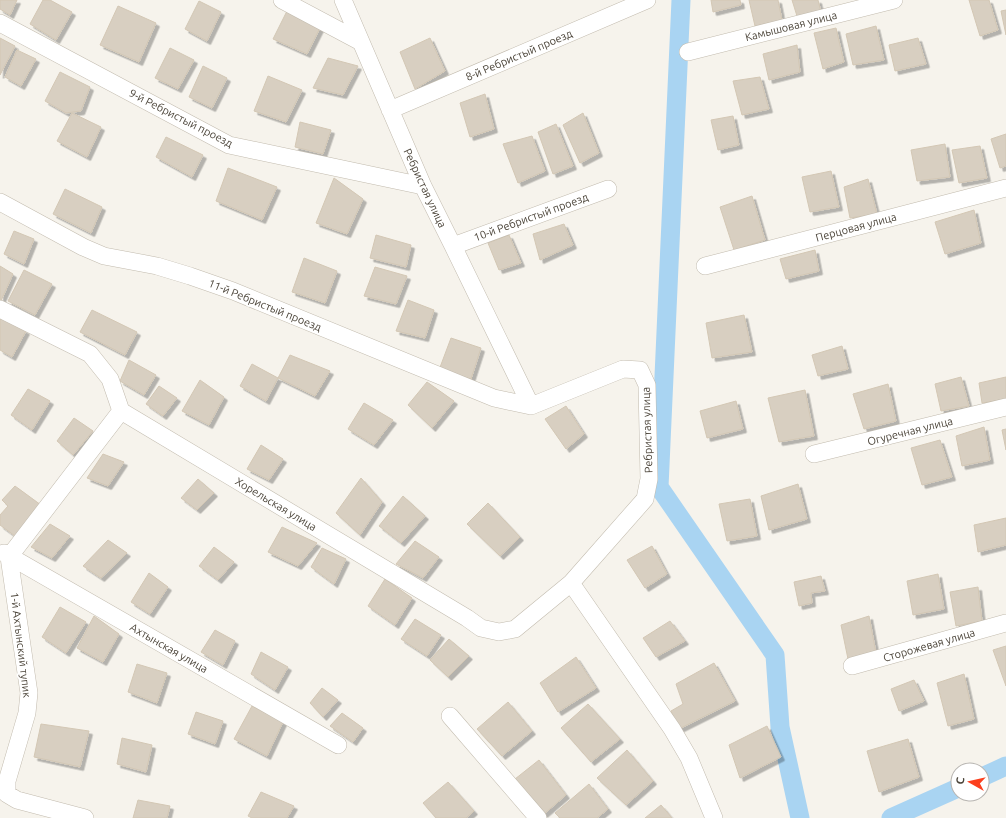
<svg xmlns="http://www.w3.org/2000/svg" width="1006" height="818" font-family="Ubuntu,sans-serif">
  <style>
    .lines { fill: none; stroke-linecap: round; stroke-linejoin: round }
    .canal { stroke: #a9d4f2; stroke-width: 19 }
    .building { fill: #d8cfc1; stroke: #d3c7b4; filter: url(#shadow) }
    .street-casing { stroke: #c2bbae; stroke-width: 18 }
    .street { stroke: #fff; stroke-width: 17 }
    .labels { text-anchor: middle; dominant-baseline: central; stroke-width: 3.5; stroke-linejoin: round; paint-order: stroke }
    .street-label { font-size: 11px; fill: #4b4439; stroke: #fff }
  </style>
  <defs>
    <filter id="shadow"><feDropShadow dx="3.5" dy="3.5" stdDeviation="0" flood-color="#0004"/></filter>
  </defs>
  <rect width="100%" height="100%" fill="#f6f3ec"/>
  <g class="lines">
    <path class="canal" d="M681,0L659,487L775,655L780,727L800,818
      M982,777L1006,766
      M891,818L958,788"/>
  </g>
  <path class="building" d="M0,0H17L10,15L0,9Z
    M43,0H50L72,12L56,40L30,24Z
    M711,0H740L741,5L713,12Z
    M749,0H778L782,20L755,26Z
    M792,0H818L821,12L797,16Z
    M969,0H989L998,30L980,36Z
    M199,1L221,12L207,41L185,29Z
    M118,6L156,23L139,62L100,45Z
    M288,9L322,24L307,54L273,39Z
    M1006,10V35L1001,11Z
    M876,26L884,60L853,65L846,34Z
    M836,28L844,62L823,69L814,33Z
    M0,38L15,46L0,75Z
    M430,38L445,71L415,89L400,52Z
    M918,38L926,64L895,71L889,45Z
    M797,45L800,72L769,80L763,54Z
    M170,48L194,60L178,89L155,78Z
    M17,50L36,59L21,86L5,77Z
    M328,58L358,66L343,95L313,88Z
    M203,66L227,78L212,108L189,97Z
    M60,72L90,87L81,111L66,113L45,101Z
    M268,76L302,90L286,122L254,111Z
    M760,77L769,109L742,115L733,81Z
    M485,94L494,129L470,137L460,103Z
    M72,113L101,127L87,157L57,141Z
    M583,113L599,153L580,163L563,125Z
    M733,116L739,145L718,150L711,120Z
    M300,122L331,130L323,154L295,147Z
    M556,124L573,166L553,174L538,132Z
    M1006,134V166L1000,168L991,139Z
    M532,136L545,171L518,183L503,144Z
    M166,137L203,155L192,177L156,157Z
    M945,144L950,177L917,181L911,150Z
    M980,146L987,178L959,183L952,150Z
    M228,168L277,187L262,220L216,201Z
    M831,171L839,207L810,212L802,177Z
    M334,178L363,199L347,234L316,223Z
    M868,179L877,214L850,218L844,187Z
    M65,189L102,207L91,233L53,214Z
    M752,196L765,240L734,250L720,207Z
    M974,210L981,243L945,254L935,222Z
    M564,224L573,245L540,260L533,234Z
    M14,231L34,239L24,264L4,254Z
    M376,235L411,245L406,267L370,258Z
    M509,235L521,263L499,270L488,243Z
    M815,250L819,271L786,279L780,259Z
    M304,258L337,271L325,303L292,292Z
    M0,266L13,274L0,303Z
    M375,267L407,276L396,304L364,296Z
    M24,270L52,284L35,315L8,301Z
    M408,300L434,310L425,338L396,331Z
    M92,310L137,332L125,355L80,332Z
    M744,315L752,352L712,358L706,323Z
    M0,318L26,331L12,357L0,350Z
    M451,338L481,348L471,379L439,370Z
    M842,346L848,369L818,376L812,355Z
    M290,355L330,371L315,396L278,378Z
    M129,360L156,375L144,395L120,381Z
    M252,364L278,378L266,401L240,386Z
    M961,377L969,406L941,411L935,384Z
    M1006,377V399L982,403L979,383Z
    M200,380L224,397L209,425L182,411Z
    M427,382L454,401L432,428L408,405Z
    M888,384L896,421L864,429L853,394Z
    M159,386L177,398L163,416L146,404Z
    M28,389L50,401L32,430L11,415Z
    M805,390L814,436L779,442L768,398Z
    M736,401L743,429L707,438L700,411Z
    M364,403L393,420L374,445L348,429Z
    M566,406L584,434L566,449L545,419Z
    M74,418L93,431L73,455L57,441Z
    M984,427L990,460L962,466L956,436Z
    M1006,429V450L1002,430Z
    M940,440L952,477L922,485L911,448Z
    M261,445L283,459L269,480L247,469Z
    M103,454L124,462L108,486L87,478Z
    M361,478L382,502L360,535L336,513Z
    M198,479L214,493L197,510L181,498Z
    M798,484L807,519L769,530L761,496Z
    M15,486L41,505L15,536L0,525V515L8,506L2,500Z
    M403,496L425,516L401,543L379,526Z
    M750,499L757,536L727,541L719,504Z
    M488,503L520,537L500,556L467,524Z
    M1006,518V545L978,552L974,525Z
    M50,524L70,536L52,558L31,547Z
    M282,527L317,543L298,566L268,552Z
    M108,540L127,553L101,578L83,566Z
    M415,541L439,557L423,578L396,564Z
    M652,546L667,574L645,588L627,560Z
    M214,547L234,562L218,580L199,566Z
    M322,548L346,559L334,584L311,567Z
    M149,573L168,587L150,614L131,602Z
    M938,574L944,609L913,615L907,581Z
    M821,576L825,591L811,593L812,603L799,606L794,582Z
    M385,579L412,598L395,625L368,606Z
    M978,587L982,621L956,626L950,592Z
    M60,607L86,622L66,653L42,637Z
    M94,616L119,634L103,662L77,648Z
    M869,616L876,653L848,659L841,625Z
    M415,619L441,635L427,656L401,639Z
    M670,621L685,641L656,657L643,638Z
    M215,630L235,641L223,665L201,652Z
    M449,639L469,656L448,677L430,660Z
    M1006,646V686L993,650Z
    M261,652L288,667L275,690L251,674Z
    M576,657L596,688L558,712L540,683Z
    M714,663L735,701L679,729L671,711L683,704L676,684Z
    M137,664L167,673L157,703L128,692Z
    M964,674L974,719L948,726L937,683Z
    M914,680L924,701L899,711L891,689Z
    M322,688L338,700L323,717L310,703Z
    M508,702L532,731L502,756L477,729Z
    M588,704L620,739L591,762L561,728Z
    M252,706L283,722L267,756L234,739Z
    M196,712L223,721L215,744L188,734Z
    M342,713L363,728L353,742L330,726Z
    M41,724L89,731L80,767L34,757Z
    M767,726L781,757L740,778L729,745Z
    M122,738L152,745L146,772L117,764Z
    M908,739L919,777L879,792L867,751Z
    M627,750L653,781L626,805L597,778Z
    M539,760L566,795L544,814L515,779Z
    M448,782L474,811L466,818H436L423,803Z
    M589,784L608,809L597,818H560L555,813Z
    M261,792L294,806L287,818H252L248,816Z
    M138,800L170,806L167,818H133Z
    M661,805L672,818H645Z"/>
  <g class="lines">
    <g class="street-casing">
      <path id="street" d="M282,0L361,42
        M343,0L423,186L453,246L531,406L623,369L640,370L647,385L649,479L645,499L571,583L672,729L689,758L714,818
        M0,23L229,145L423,186
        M688,52L894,0
        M390,110L647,0
        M0,202L83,247L104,256L157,266L190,276L233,291L494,398L531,406
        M453,246L608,189
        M705,266L1006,188
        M0,309L90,354L110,379L121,411L467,618L481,628L499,632L515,629L571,583
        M814,454L1006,407
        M4,553L338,745
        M852,666L1006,623
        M450,716L538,818
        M85,818L17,800L7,794V781L27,713L29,693L9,557L121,411"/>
    </g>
    <use href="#street" class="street"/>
  </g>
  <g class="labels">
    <g class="street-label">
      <text transform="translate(791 26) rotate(-14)">Камышовая улица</text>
      <text transform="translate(519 55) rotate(-23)">8-й Ребристый проезд</text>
      <text transform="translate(181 118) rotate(27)">9-й Ребристый проезд</text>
      <text transform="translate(425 188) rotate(65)">Ребристая улица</text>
      <text transform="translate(531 217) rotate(-20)">10-й Ребристый проезд</text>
      <text transform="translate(856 227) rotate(-15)">Перцовая улица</text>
      <text transform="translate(265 305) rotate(22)">11-й Ребристый проезд</text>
      <text transform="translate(647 430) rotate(-92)">Ребристая улица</text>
      <text transform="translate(910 431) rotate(-14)">Огуречная улица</text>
      <text transform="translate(276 504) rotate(31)">Хорельская улица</text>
      <text transform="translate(21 645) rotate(83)">1-й Ахтынский тупик</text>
      <text transform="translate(929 645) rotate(-16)">Сторожевая улица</text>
      <text transform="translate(169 648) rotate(30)">Ахтынская улица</text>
    </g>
  </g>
  <g transform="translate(970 782) rotate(278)"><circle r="19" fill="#ffffff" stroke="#b7b4b0"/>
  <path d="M0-3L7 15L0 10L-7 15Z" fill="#fc3f1d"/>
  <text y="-6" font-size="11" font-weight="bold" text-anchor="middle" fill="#4b4439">С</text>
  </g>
</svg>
